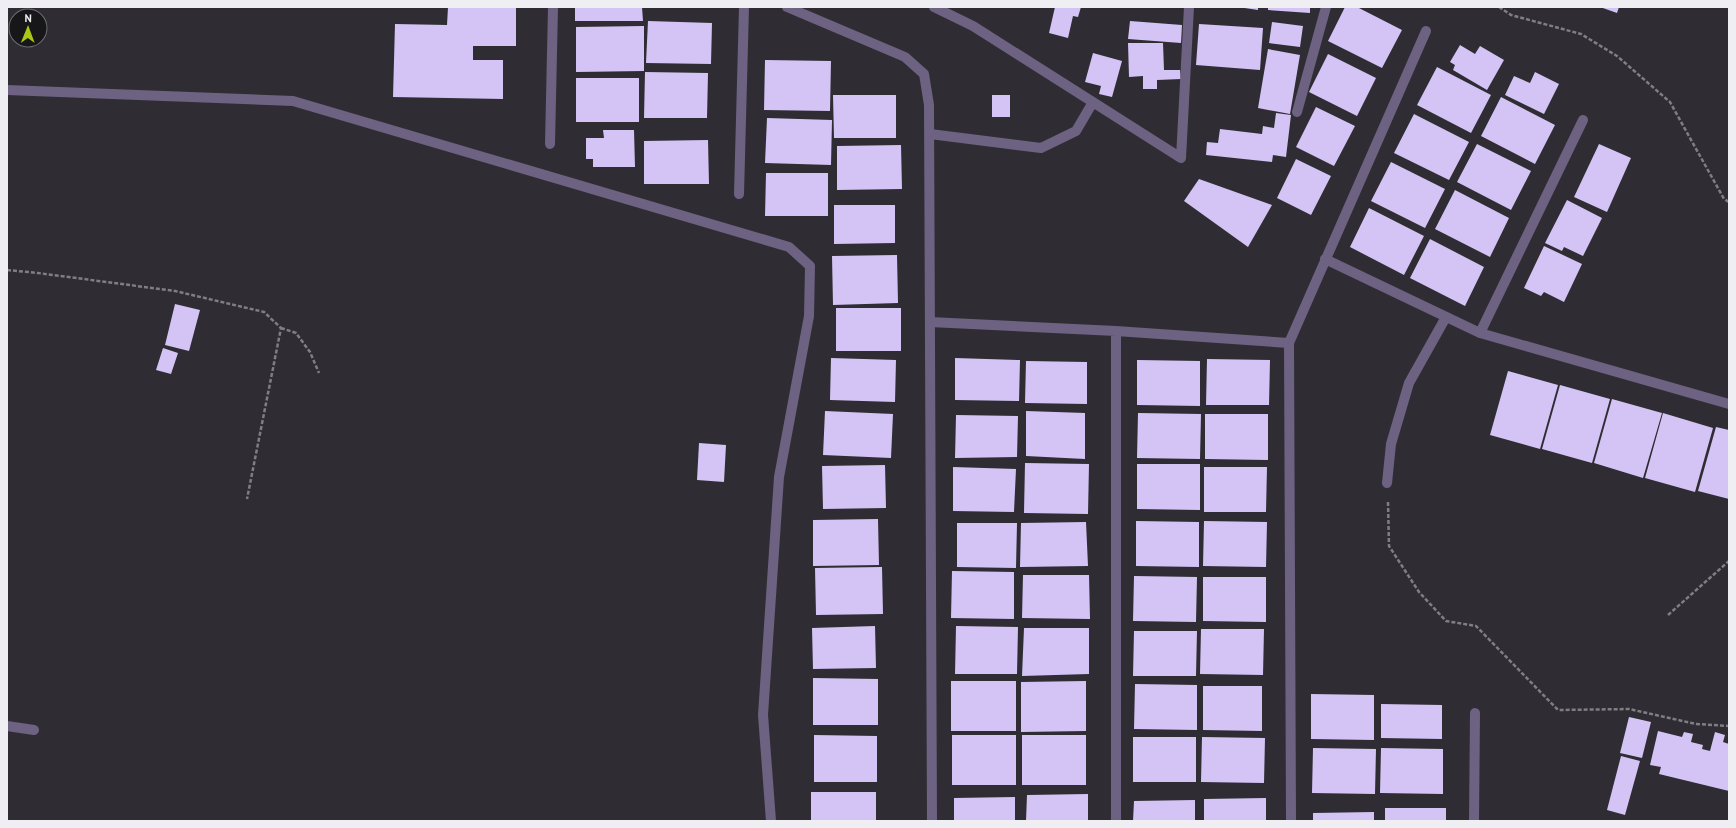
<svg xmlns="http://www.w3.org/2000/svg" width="1736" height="828" font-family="'PT Sans',sans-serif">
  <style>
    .building { fill: #d4c4f5 }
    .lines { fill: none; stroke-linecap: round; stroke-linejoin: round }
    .path { stroke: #7f7e83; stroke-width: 2.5; stroke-dasharray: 4 2; stroke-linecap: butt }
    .street { stroke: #6d6282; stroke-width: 10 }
  </style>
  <rect width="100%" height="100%" fill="#2f2d33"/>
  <path class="building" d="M448,7H516V46H473V60H503V99L393,97L395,24L447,25Z
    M575,7H642L643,21H575Z
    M1055,7H1081L1078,17L1073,16L1068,38L1049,33Z
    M1238,7H1258V10Z
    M1268,7H1310V13L1268,10Z
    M1345,7H1357L1402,30L1382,68L1328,41Z
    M1600,7H1619L1617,13Z
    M648,21L712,23L711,64L646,63Z
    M1130,21L1182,25L1181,43L1128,39Z
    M1272,22L1303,26L1300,47L1269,43Z
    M1199,24L1263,28L1260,70L1196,65Z
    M644,26V71L576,72V27Z
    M1128,43H1163L1164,70H1180L1181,79L1157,80V89H1143V76L1129,77Z
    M1460,45L1475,54L1480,46L1504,60L1487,90L1453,70L1455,65L1450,62Z
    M1268,49L1300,55L1290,114L1258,108Z
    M1093,53L1122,61L1112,97L1099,94L1101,86L1085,82Z
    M1328,54L1376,78L1357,116L1309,92Z
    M765,60L831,61L830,111L764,110Z
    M1437,67L1491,95L1471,133L1417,105Z
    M645,72L708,73L707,118H644Z
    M1535,72L1559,84L1544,114L1505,95L1514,76L1530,83Z
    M576,78H639V122H576Z
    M833,95H896V138H834Z
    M992,95H1010V117H992Z
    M1501,97L1555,125L1535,164L1481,136Z
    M1316,107L1355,126L1334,166L1296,147Z
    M1276,113L1291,115L1286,157L1273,155L1272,162L1206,155L1207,142L1218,143L1220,129L1262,134L1263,126L1274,128Z
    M1414,114L1469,142L1449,180L1394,153Z
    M767,118L832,120L831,165L765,163Z
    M603,130H634L635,167H593V159H586V138H604Z
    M708,140L709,184H644V141Z
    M1477,144L1531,171L1511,210L1457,182Z
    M1599,144L1631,158L1607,212L1574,197Z
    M901,145L902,189L837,190V146Z
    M1296,159L1331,176L1311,215L1277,198Z
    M1391,162L1445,189L1425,228L1371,201Z
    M766,173H828V216H765Z
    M1199,179L1272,205L1248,247L1184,201Z
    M1455,190L1509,218L1490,257L1435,229Z
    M1567,200L1602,218L1583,256L1564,247L1562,251L1545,243Z
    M834,205H895V243L834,244Z
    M1369,208L1424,236L1404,275L1350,247Z
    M1430,239L1484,267L1465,306L1410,278Z
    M1544,246L1582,264L1564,302L1544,292L1541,296L1524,288Z
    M897,255L898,303L833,305L832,256Z
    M175,304L200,310L189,351L165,345Z
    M836,308H901V351H836Z
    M163,348L178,353L171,374L156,370Z
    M831,358L896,360L895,402L830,400Z
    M955,358L1020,360L1019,401L955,400Z
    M1207,359L1270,360L1269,405H1206Z
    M1137,360L1200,361V406L1137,405Z
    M1026,361L1087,362V404L1025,403Z
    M1508,371L1558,385L1540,449L1490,435Z
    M1560,385L1610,399L1592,463L1542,449Z
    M1612,399L1662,413L1643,478L1594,463Z
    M825,411L893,414L891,458L823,455Z
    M1026,411L1085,413V459L1026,456Z
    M1138,413L1201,414L1200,459L1137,458Z
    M1663,413L1713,428L1695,492L1645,478Z
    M1205,414H1268V460L1205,459Z
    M956,415L1018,416L1017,457L955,458Z
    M1716,427L1729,430V499L1698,491Z
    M699,443L726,445L724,482L697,480Z
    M1025,463L1089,464L1088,514L1024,513Z
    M1137,464H1200V510L1137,509Z
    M885,465L886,508L823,509L822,466Z
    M953,467L1016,469L1014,512L953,511Z
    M1204,467H1267L1266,512H1204Z
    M878,519L879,565L813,566V520Z
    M1136,521L1199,522V567L1136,566Z
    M1204,521L1267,522L1266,567L1203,566Z
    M1086,522L1088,566L1020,567L1021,523Z
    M957,523H1017L1016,568L957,567Z
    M882,567L883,614L816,615L815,568Z
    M952,571L1014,572V619L951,618Z
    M1023,575H1089L1090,619L1022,618Z
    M1134,576L1197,577L1196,622L1133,621Z
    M1203,577H1266V622L1203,621Z
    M875,626L876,668L813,669L812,628Z
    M956,626L1018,627L1017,674H955Z
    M1024,628H1089V674L1022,676Z
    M1201,629H1264L1263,675L1200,674Z
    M1134,631H1197L1196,676H1133Z
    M813,678L878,679V725H813Z
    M951,681H1016V731H951Z
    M1086,681V731L1021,732V682Z
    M1135,684L1197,685V730L1134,729Z
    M1203,686H1262V731L1203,730Z
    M1311,694L1374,695V740L1311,739Z
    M1381,704L1442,705V739L1381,738Z
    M1629,717L1651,722L1642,758L1620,753Z
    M1658,731L1682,737L1684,732L1693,734L1691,742L1703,745L1702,749L1710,751L1715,732L1725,735L1723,742L1729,744V791L1659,774L1661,767L1650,765Z
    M814,735L877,736V782H814Z
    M952,735H1016V785H952Z
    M1022,735H1086V785H1022Z
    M1133,737H1196V782H1133Z
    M1202,737L1265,738L1264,783L1201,782Z
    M1313,748L1376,749L1375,794L1312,793Z
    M1381,748L1443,749V794L1380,793Z
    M1621,756L1640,761L1625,815L1607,810Z
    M811,792H876V821H811Z
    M1088,794V821H1026L1027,795Z
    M1015,797V821H954V798Z
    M1266,798V821H1204V799Z
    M1195,800V821H1133L1134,801Z
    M1385,808H1446V821H1385Z
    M1374,812V821H1313V813Z"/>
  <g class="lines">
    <path class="path" d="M1499,7L1511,15L1581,34L1617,56L1670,102L1724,199L1729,202
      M7,270L38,273L175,291L264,312L281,328L247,499
      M281,328L296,333L310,352L319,373
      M1388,502L1389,546L1419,592L1446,621L1476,626L1558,710L1629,709L1696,724L1729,726
      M1668,615L1729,561"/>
    <path class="street" d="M787,7L905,57L924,74L929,105L932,821
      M934,7L973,26L1181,158L1189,7
      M7,90L293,101L789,247L810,266L809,316L779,477L763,715L771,821
      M1297,112L1326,7
      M930,134L1041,148L1076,131L1093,102
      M550,144L553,7
      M739,194L744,7
      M1325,259L1480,333L1729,404
      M930,322L1116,331L1289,343L1291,821
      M1116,331V821
      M1480,333L1583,120
      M1289,343L1426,31
      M1387,483L1391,444L1409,383L1446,317
      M7,726L34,730
      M1474,821L1475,713"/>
  </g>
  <rect width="1736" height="828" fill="none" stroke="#efeef2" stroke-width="16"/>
  <g transform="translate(28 28) rotate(1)"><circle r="19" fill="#171619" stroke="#6d6c70"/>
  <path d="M0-3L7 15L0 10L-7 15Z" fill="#abc716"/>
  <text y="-6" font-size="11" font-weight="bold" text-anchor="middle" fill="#efeef2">N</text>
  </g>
</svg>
